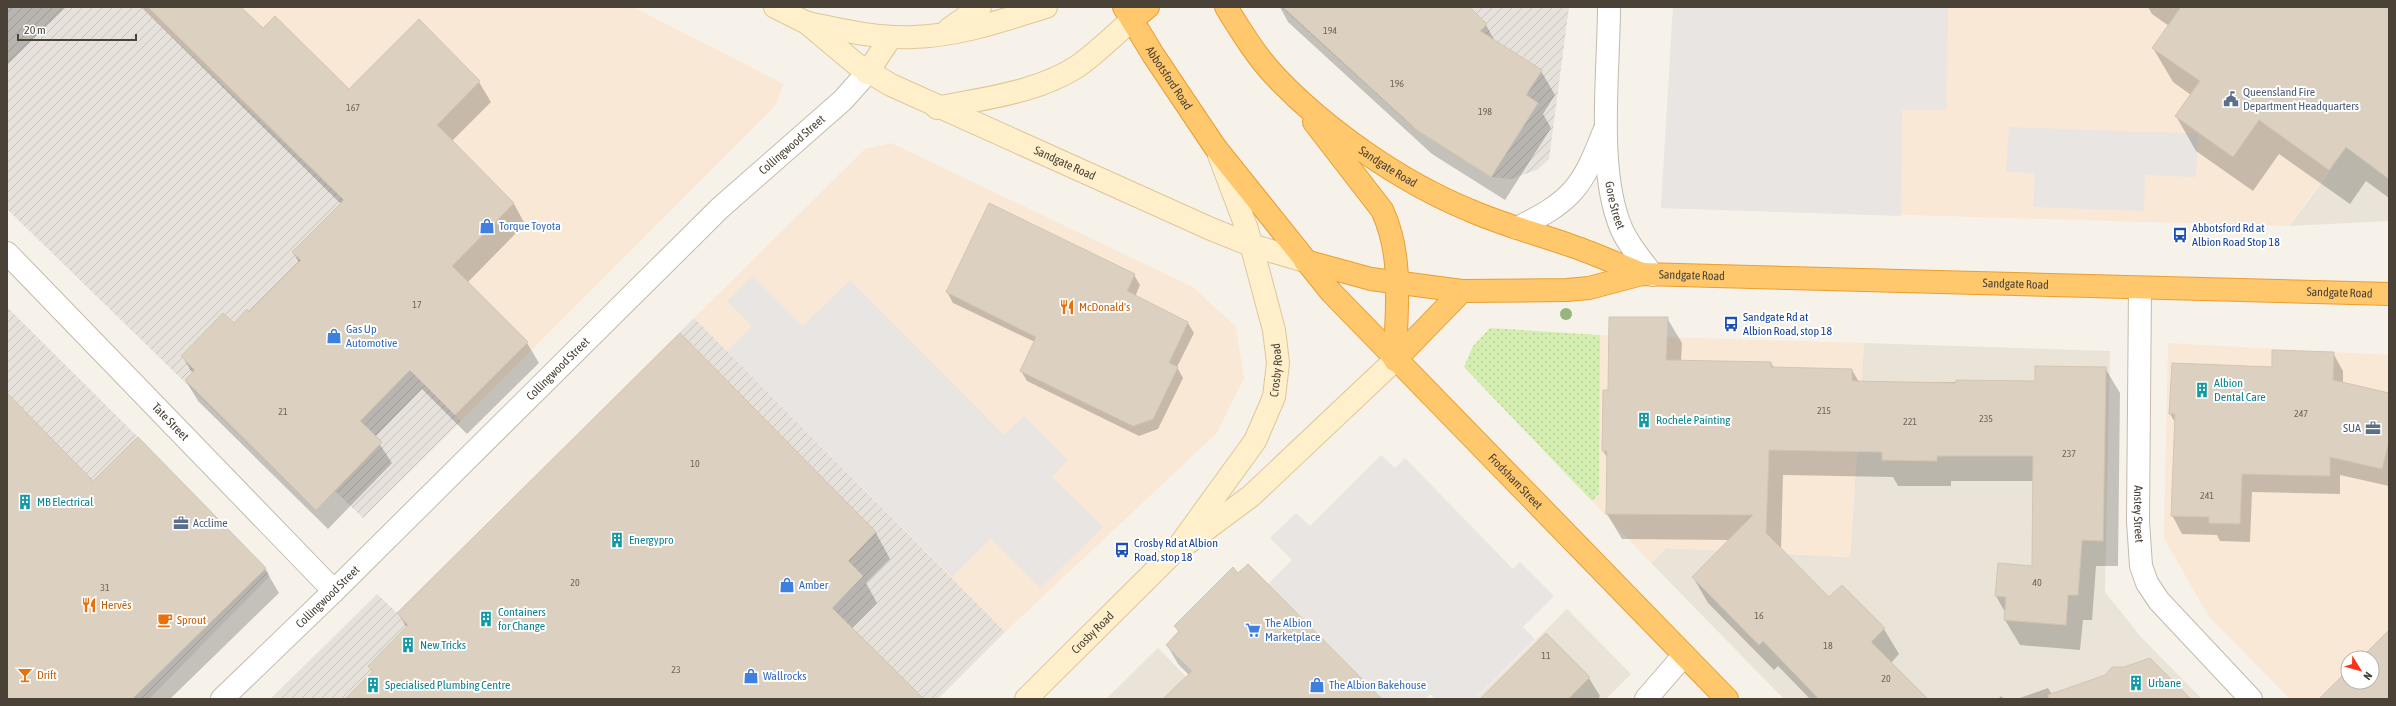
<svg xmlns="http://www.w3.org/2000/svg" width="2396" height="706" font-family="'Asap Condensed',sans-serif">
  <style>
    .residential { fill: #eae4d8 }
    .commercial { fill: #f9e8d5; fill-rule: evenodd }
    .industrial { fill: url(#industrial-furrows) }
    .green { fill: url(#green-dots) }
    .parking { fill: #e8e5e2 }
    .shadow { fill: #0003 }
    .building { fill: #dcd0c1; stroke: #d4c5b1 }
    .lines { fill: none; stroke-linecap: round; stroke-linejoin: round }
    .street-casing { stroke: #c3baac; stroke-width: 24 }
    .secondary-casing { stroke: #ddc799; stroke-width: 24 }
    .highway-casing { stroke: #ea9e30; stroke-width: 24 }
    .street { stroke: #fff; stroke-width: 22 }
    .secondary { stroke: #fff0cb; stroke-width: 22 }
    .highway { stroke: #ffc86c; stroke-width: 22 }
    .tree { fill: #98b57d }
    .labels { text-anchor: middle; dominant-baseline: central; stroke-width: 4; stroke-linejoin: round; paint-order: stroke }
    .number-label { font-size: 10px; fill: #6f665a }
    .street-label { font-size: 12px; fill: #4b4237; stroke: #fff }
    .service-label { font-size: 12px; fill: #4e5e75; stroke: #fff; text-anchor: start }
    .shop-label { font-size: 12px; fill: #366cbe; stroke: #fff; text-anchor: start }
    .transit-label { font-size: 12px; fill: #164399; stroke: #fff; text-anchor: start }
    .food-label { font-size: 12px; fill: #c56008; stroke: #fff; text-anchor: start }
    .culture-label { font-size: 12px; fill: #0d838f; stroke: #fff; text-anchor: start }
  </style>
  <defs>
    <pattern id="industrial-furrows" width="10" height="10" patternUnits="userSpaceOnUse"><rect width="10" height="10" fill="#e6e1db"/><path d="M-1 1l2-2M0 10L10 0M9 11l2-2" fill="none" stroke="#c7c2bd"/></pattern>
    <pattern id="green-dots" width="8" height="8" patternUnits="userSpaceOnUse"><rect width="8" height="8" fill="#d4edb0"/><path d="M2 2h.1M6 6h.1" fill="none" stroke="#b8cc98" stroke-width="1.8" stroke-linecap="round"/></pattern>
  </defs>
  <rect width="100%" height="100%" fill="#f6f2ea"/>
  <path class="residential" d="M2389,87V221L2289,226L2306,204Z
    M1864,343L2110,351L2105,592L2141,637L2202,699H1784L1651,563L1666,548L1850,557Z
    M1567,609L1631,674L1606,699H1476Z
    M1158,648L1208,699H1106Z"/>
  <path class="commercial" d="M141,7H633L784,84L775,106L461,421L292,252L344,200Z
    M1673,7H2389V87L2289,226L1661,208Z
    M891,143L1193,287L1236,327L1244,378L1217,433L1005,632L694,318L865,149Z
    M1600,335L1864,343L1850,557L1666,548L1651,563L1592,501L1599,494Z
    M2168,343L2389,355V699H2290L2209,617L2164,538ZM2348,658H2372V682H2348Z"/>
  <path class="industrial" d="M7,7H141L344,200L292,252L461,421L363,518L335,491L316,510L7,209Z
    M1281,7H1569L1549,159L1537,170L1511,179L1491,177L1406,121Z
    M7,307L138,437L266,568L270,576L149,699H7Z
    M694,318L1005,632L938,699H271L377,594L397,613Z"/>
  <path class="green" d="M1490,328L1600,335L1599,494L1592,501L1464,367L1473,346Z"/>
  <path class="parking" d="M1673,7H1948L1946,110H1902L1901,216L1661,208Z
    M2009,127L2198,134L2196,177L2145,175L2144,211L2033,207L2035,173L2006,172Z
    M753,276L803,326L850,280L1004,435L1024,416L1068,460L1052,477L1103,527L1041,588L991,538L952,577L727,351L752,326L727,301Z
    M1381,455L1395,468L1405,458L1513,569L1520,562L1554,596L1523,627L1535,639L1475,699H1435L1430,694L1425,699H1382L1268,584L1292,560L1270,538L1296,513L1310,526Z"/>
  <path class="shadow" d="M7,7H66L7,65Z
    M141,7H240L263,29L349,91L419,21L479,82L491,102L452,141L514,204L525,224L467,283L527,343L539,363L467,434L422,389L375,437L392,463L328,529L198,401L186,381L193,374L182,356L249,313L299,263L293,252L341,204Z
    M1280,7H1468L1486,25L1496,43L1541,71L1555,95L1543,114L1551,128L1505,200L1432,154L1288,22Z
    M2148,7H2389V198L2366,181L2350,204L2279,154L2253,191L2196,151L2176,116L2191,95L2173,82L2153,48L2169,26L2152,14Z
    M1134,275L1140,285L1135,297L1188,323L1194,333L1177,367L1183,378L1158,429L1139,436L1027,381L1021,371L1035,342L953,303L947,292Z
    M1667,318L1682,343L1681,361L1771,363L1774,368L1852,370L1859,382H2036L2105,368L2120,393L2118,566H2096L2092,620H2083L2080,650L2020,645L2005,620L2006,614L1996,596L2033,567L2034,481H1951V486H1898L1893,477L1783,475L1781,549L1829,599L1842,586L1884,629L1899,654L1891,663L1926,699H1810L1778,666L1774,670L1708,603L1693,577L1730,540L1622,539L1607,514L1608,459L1603,451L1609,391Z
    M680,334L876,533L890,559L866,583L877,603L851,629L918,699H347L373,673L369,666L407,628L398,613Z
    M2333,353L2343,371V383L2389,394V486L2340,475V494L2252,492L2250,542L2220,541L2217,535L2182,534L2172,515L2176,424L2170,414L2273,368Z
    M7,395L93,483L265,569L279,593L170,699H7Z
    M1175,626L1381,699H1165L1189,675L1178,664L1167,645L1179,633Z
    M1546,635L1589,678L1600,696L1598,699H1481Z
    M2048,688L2055,699H2017Z
    M2001,696L2004,699H1998Z"/>
  <path class="building" d="M148,7H241L263,28L275,16L349,89L419,19L480,81L437,125L514,203L452,266L528,342L455,415L410,370L360,421L382,442L316,510L185,380L195,370L181,356L223,313L234,323L247,309L249,312L301,260L292,252L344,200Z
    M1283,7H1470L1487,24L1480,31L1542,70L1526,95L1538,103L1491,177L1417,130Z
    M2181,7H2389V179L2346,147L2329,170L2259,120L2233,157L2175,116L2200,81L2152,48Z
    M989,203L1135,274L1127,291L1188,322L1169,363L1178,367L1153,419L1133,426L1020,371L1036,337L946,292Z
    M1609,317H1668L1666,360L1771,362V367L1852,369V381L1956,383V380L2035,381V366L2106,367L2103,541L2082,540L2078,595H2068L2066,625L2004,620L2006,597L1995,596L1998,563L2032,566L2033,456H1937V461L1882,460V452L1769,450L1766,533L1829,597L1842,585L1885,628L1871,642L1928,699H1819L1763,641L1759,645L1692,577L1753,515L1606,514L1607,451H1602L1603,390H1608Z
    M680,333L876,532L848,561L863,576L832,608L924,699H345L373,671L368,666L408,625L397,613Z
    M2272,350L2334,352L2333,380L2389,393V441L2382,469L2330,457V476L2242,474L2240,524L2209,523V517L2171,516L2175,414H2169L2172,363L2272,367Z
    M7,393L93,481L138,437L266,568L132,699H7Z
    M1248,564L1268,584L1382,699H1163L1192,671L1166,645L1179,631L1174,626L1233,567L1238,573Z
    M2389,630V699H2319L2348,670V682H2372V658H2361Z
    M1546,633L1590,677L1568,699H1480Z
    M2150,658L2191,699H2049L2048,695L2105,675L2112,667H2124Z"/>
  <g class="lines">
    <g class="street-casing">
      <g id="street">
        <path id="s1" d="M1609,7C1609,71 1596,172 1622,230C1629,246 1642,261 1653,275"/>
        <path d="M1517,228C1572,201 1582,188 1604,131"/>
        <path id="s2" d="M7,253L334,591"/>
        <path id="s3" d="M2140,288L2138,521L2141,566L2147,583L2159,601L2251,699"/>
        <path id="s4" d="M222,699L334,591L720,208L843,100L867,73"/>
        <path d="M1646,699L1684,655"/>
      </g>
    </g>
    <g class="secondary-casing">
      <g id="secondary">
        <path id="s5" d="M775,7L807,23L856,64L891,85L1211,229L1251,245L1305,261"/>
        <path d="M808,23C842,30 878,39 913,37C959,36 1003,20 1046,7"/>
        <path d="M949,29L980,7"/>
        <path d="M867,73L891,37"/>
        <path d="M937,108C984,98 1037,93 1078,66C1097,53 1114,35 1132,20"/>
        <path d="M1189,542L1251,496L1395,360"/>
        <path id="s6" d="M1026,699L1176,550L1255,441L1274,397L1278,363L1274,330L1247,229L1219,155"/>
      </g>
    </g>
    <g class="highway-casing">
      <g id="highway">
        <path id="s7" d="M1124,7L1154,56L1215,147L1331,292L1727,699"/>
        <path id="s8" d="M1226,7C1241,31 1256,56 1275,76C1326,130 1401,182 1469,210C1503,225 1538,234 1572,246C1596,254 1619,265 1642,274"/>
        <path d="M1132,20L1148,7"/>
        <path d="M1314,122L1382,210C1404,256 1396,310 1395,360"/>
        <path id="s9" d="M1305,261L1371,279L1462,291L1567,290L1589,288L1642,274L2389,294"/>
        <path d="M1395,360L1462,291"/>
      </g>
    </g>
    <use href="#street" class="street"/>
    <use href="#secondary" class="secondary"/>
    <use href="#highway" class="highway"/>
  </g>
  <circle class="tree" cx="1566" cy="314" r="6"/>
  <defs>
    <g id="civic-bare" transform="scale(1.2)"><path d="M-.6-6.5H3V-4.5H.6V-3L4-1V1h2V6H-6V1h2V-1L-.6-3ZM-1.2 2.5V6h2.4V2.5Z" fill="#5c6f8a" stroke="#fff" stroke-width="2.5" paint-order="stroke"/></g>
    <g id="shop-bare" transform="scale(1.2)"><path d="M-5-2.5h2.3a2.7 3.5 0 0 1 5.4 0H5L5.5 6h-11ZM-1.5-2.5h3a1.5 2.3 0 0 0-3 0Z" fill="#3f7fe0" stroke="#fff" stroke-width="2.5" paint-order="stroke"/></g>
    <g id="bus-bare" transform="scale(1.2)"><path d="M-5-6H5V4H4V6H2V4H-2V6H-4V4H-5ZM-3.5-4V0h7V-4ZM-3.5 1.2v1.5H-2V1.2ZM2 1.2v1.5H3.5V1.2Z" fill="#1a4fb4" stroke="#fff" stroke-width="2.5" paint-order="stroke"/></g>
    <g id="restaurant-bare" transform="scale(1.2)"><path d="M-5-6h1v4h1v-4h1v4h1v-4h1v5L-1.5 .5V6h-2V.5L-5-1ZM5-6V6H3V1.5H1.5Q1.5-4 5-6Z" fill="#e8710a" stroke="#fff" stroke-width="2.5" paint-order="stroke"/></g>
    <g id="building-bare" transform="scale(1.2)"><path d="M-4-6H4V6H1V3H-1V6H-4ZM-2.5-4.3h1.7v1.8h-1.7ZM.8-4.3h1.7v1.8H.8ZM-2.5-1h1.7V.8h-1.7ZM.8-1h1.7V.8H.8Z" fill="#0f9aa8" stroke="#fff" stroke-width="2.5" paint-order="stroke"/></g>
    <g id="office-bare" transform="scale(1.2)"><path d="M-6-3h4V-5.5h4V-3h4V5H-6ZM-1-4.5V-3h2v-1.5ZM-6 0V1H6V0Z" fill="#5c6f8a" stroke="#fff" stroke-width="2.5" paint-order="stroke"/></g>
    <g id="cafe-bare" transform="scale(1.2)"><path d="M-5.5-4.5H6V0H3Q3 3.5 0 3.5H-2.5Q-5.5 3.5-5.5 0ZM3-3.2v2h1.7v-2ZM-6 4.5H4V6H-6Z" fill="#e8710a" stroke="#fff" stroke-width="2.5" paint-order="stroke"/></g>
    <g id="supermarket-bare" transform="scale(1.2)"><path d="M-6-5.5h2.5l.6 2H6L4.5 2H-2.5L-4.4-4H-6ZM-1.5 3.2a1.3 1.3 0 1 0 .1 0ZM3 3.2a1.3 1.3 0 1 0 .1 0Z" fill="#3f7fe0" stroke="#fff" stroke-width="2.5" paint-order="stroke"/></g>
    <g id="bar-bare" transform="scale(1.2)"><path d="M-6-5H6L.8 .8V4.5H3.5V6h-7V4.5H-.8V.8Z" fill="#e8710a" stroke="#fff" stroke-width="2.5" paint-order="stroke"/></g>
  </defs>
  <g fill-rule="evenodd">
    <use href="#civic-bare" x="2231" y="99"/>
    <use href="#shop-bare" x="487" y="226"/>
    <use href="#bus-bare" x="2180" y="235"/>
    <use href="#restaurant-bare" x="1067" y="307"/>
    <use href="#bus-bare" x="1731" y="324"/>
    <use href="#shop-bare" x="334" y="336"/>
    <use href="#building-bare" x="2202" y="390"/>
    <use href="#building-bare" x="1644" y="420"/>
    <use href="#office-bare" x="2373" y="428"/>
    <use href="#building-bare" x="25" y="502"/>
    <use href="#office-bare" x="181" y="523"/>
    <use href="#building-bare" x="617" y="540"/>
    <use href="#bus-bare" x="1122" y="550"/>
    <use href="#shop-bare" x="787" y="585"/>
    <use href="#restaurant-bare" x="89" y="605"/>
    <use href="#building-bare" x="486" y="619"/>
    <use href="#cafe-bare" x="165" y="620"/>
    <use href="#supermarket-bare" x="1253" y="630"/>
    <use href="#building-bare" x="408" y="645"/>
    <use href="#bar-bare" x="25" y="675"/>
    <use href="#shop-bare" x="751" y="676"/>
    <use href="#building-bare" x="2136" y="683"/>
    <use href="#building-bare" x="373" y="685"/>
    <use href="#shop-bare" x="1317" y="685"/>
  </g>
  <g class="labels">
    <g class="number-label">
      <text x="1330" y="30">194</text>
      <text x="1397" y="83">196</text>
      <text x="353" y="107">167</text>
      <text x="1485" y="111">198</text>
      <text x="417" y="304">17</text>
      <text x="1824" y="410">215</text>
      <text x="283" y="411">21</text>
      <text x="2301" y="413">247</text>
      <text x="1986" y="418">235</text>
      <text x="1910" y="421">221</text>
      <text x="2069" y="453">237</text>
      <text x="695" y="463">10</text>
      <text x="2207" y="495">241</text>
      <text x="575" y="582">20</text>
      <text x="2037" y="582">40</text>
      <text x="105" y="587">31</text>
      <text x="1759" y="615">16</text>
      <text x="1828" y="645">18</text>
      <text x="1546" y="655">11</text>
      <text x="676" y="669">23</text>
      <text x="1886" y="678">20</text>
    </g>
    <g class="street-label">
      <text stroke="none"><textPath href="#s7" startOffset="84">Abbotsford Road</textPath></text>
      <text stroke="none"><textPath href="#s4" startOffset="795">Collingwood Street</textPath></text>
      <text stroke="none"><textPath href="#s5" startOffset="331">Sandgate Road</textPath></text>
      <text stroke="none"><textPath href="#s8" startOffset="230">Sandgate Road</textPath></text>
      <text stroke="none"><textPath href="#s1" startOffset="199">Gore Street</textPath></text>
      <text stroke="none"><textPath href="#s9" startOffset="392">Sandgate Road</textPath></text>
      <text stroke="none"><textPath href="#s9" startOffset="716">Sandgate Road</textPath></text>
      <text stroke="none"><textPath href="#s9" startOffset="1040">Sandgate Road</textPath></text>
      <text stroke="none"><textPath href="#s4" startOffset="471">Collingwood Street</textPath></text>
      <text stroke="none"><textPath href="#s6" startOffset="421">Crosby Road</textPath></text>
      <text stroke="none"><textPath href="#s2" startOffset="235">Tate Street</textPath></text>
      <text stroke="none"><textPath href="#s7" startOffset="617">Frodsham Street</textPath></text>
      <text stroke="none"><textPath href="#s3" startOffset="226">Anstey Street</textPath></text>
      <text stroke="none"><textPath href="#s4" startOffset="147">Collingwood Street</textPath></text>
      <text stroke="none"><textPath href="#s6" startOffset="94">Crosby Road</textPath></text>
    </g>
    <g class="service-label">
      <text x="2243" y="92">Queensland Fire<tspan x="2243" dy="14">Department Headquarters</tspan></text>
      <text x="2361" y="428" text-anchor="end">SUA</text>
      <text x="193" y="523">Acclime</text>
    </g>
    <g class="shop-label">
      <text x="499" y="226">Torque Toyota</text>
      <text x="346" y="329">Gas Up<tspan x="346" dy="14">Automotive</tspan></text>
      <text x="799" y="585">Amber</text>
      <text x="1265" y="623">The Albion<tspan x="1265" dy="14">Marketplace</tspan></text>
      <text x="763" y="676">Wallrocks</text>
      <text x="1329" y="685">The Albion Bakehouse</text>
    </g>
    <g class="transit-label">
      <text x="2192" y="228">Abbotsford Rd at<tspan x="2192" dy="14">Albion Road Stop 18</tspan></text>
      <text x="1743" y="317">Sandgate Rd at<tspan x="1743" dy="14">Albion Road, stop 18</tspan></text>
      <text x="1134" y="543">Crosby Rd at Albion<tspan x="1134" dy="14">Road, stop 18</tspan></text>
    </g>
    <g class="food-label">
      <text x="1079" y="307">McDonald's</text>
      <text x="101" y="605">Hervēs</text>
      <text x="177" y="620">Sprout</text>
      <text x="37" y="675">Drift</text>
    </g>
    <g class="culture-label">
      <text x="2214" y="383">Albion<tspan x="2214" dy="14">Dental Care</tspan></text>
      <text x="1656" y="420">Rochele Painting</text>
      <text x="37" y="502">MB Electrical</text>
      <text x="629" y="540">Energypro</text>
      <text x="498" y="612">Containers<tspan x="498" dy="14">for Change</tspan></text>
      <text x="420" y="645">New Tricks</text>
      <text x="2148" y="683">Urbane</text>
      <text x="385" y="685">Specialised Plumbing Centre</text>
    </g>
  </g>
  <rect width="2396" height="706" fill="none" stroke="#4b4237" stroke-width="16"/>
  <g transform="translate(2360 670) rotate(127)"><circle r="19" fill="#ffffff" stroke="#b7b3af"/>
  <path d="M0-3L7 15L0 10L-7 15Z" fill="#ff3218"/>
  <text y="-6" font-size="11" font-weight="bold" text-anchor="middle" fill="#4b4237">N</text>
  </g>
  <path d="M18 34v6h118v-6" fill="none" stroke="#4b4237" stroke-width="2"/>
  <text x="24" y="34" font-size="12" fill="#4b4237" stroke="#ffffff" stroke-width="3" paint-order="stroke">20 m</text>
</svg>
